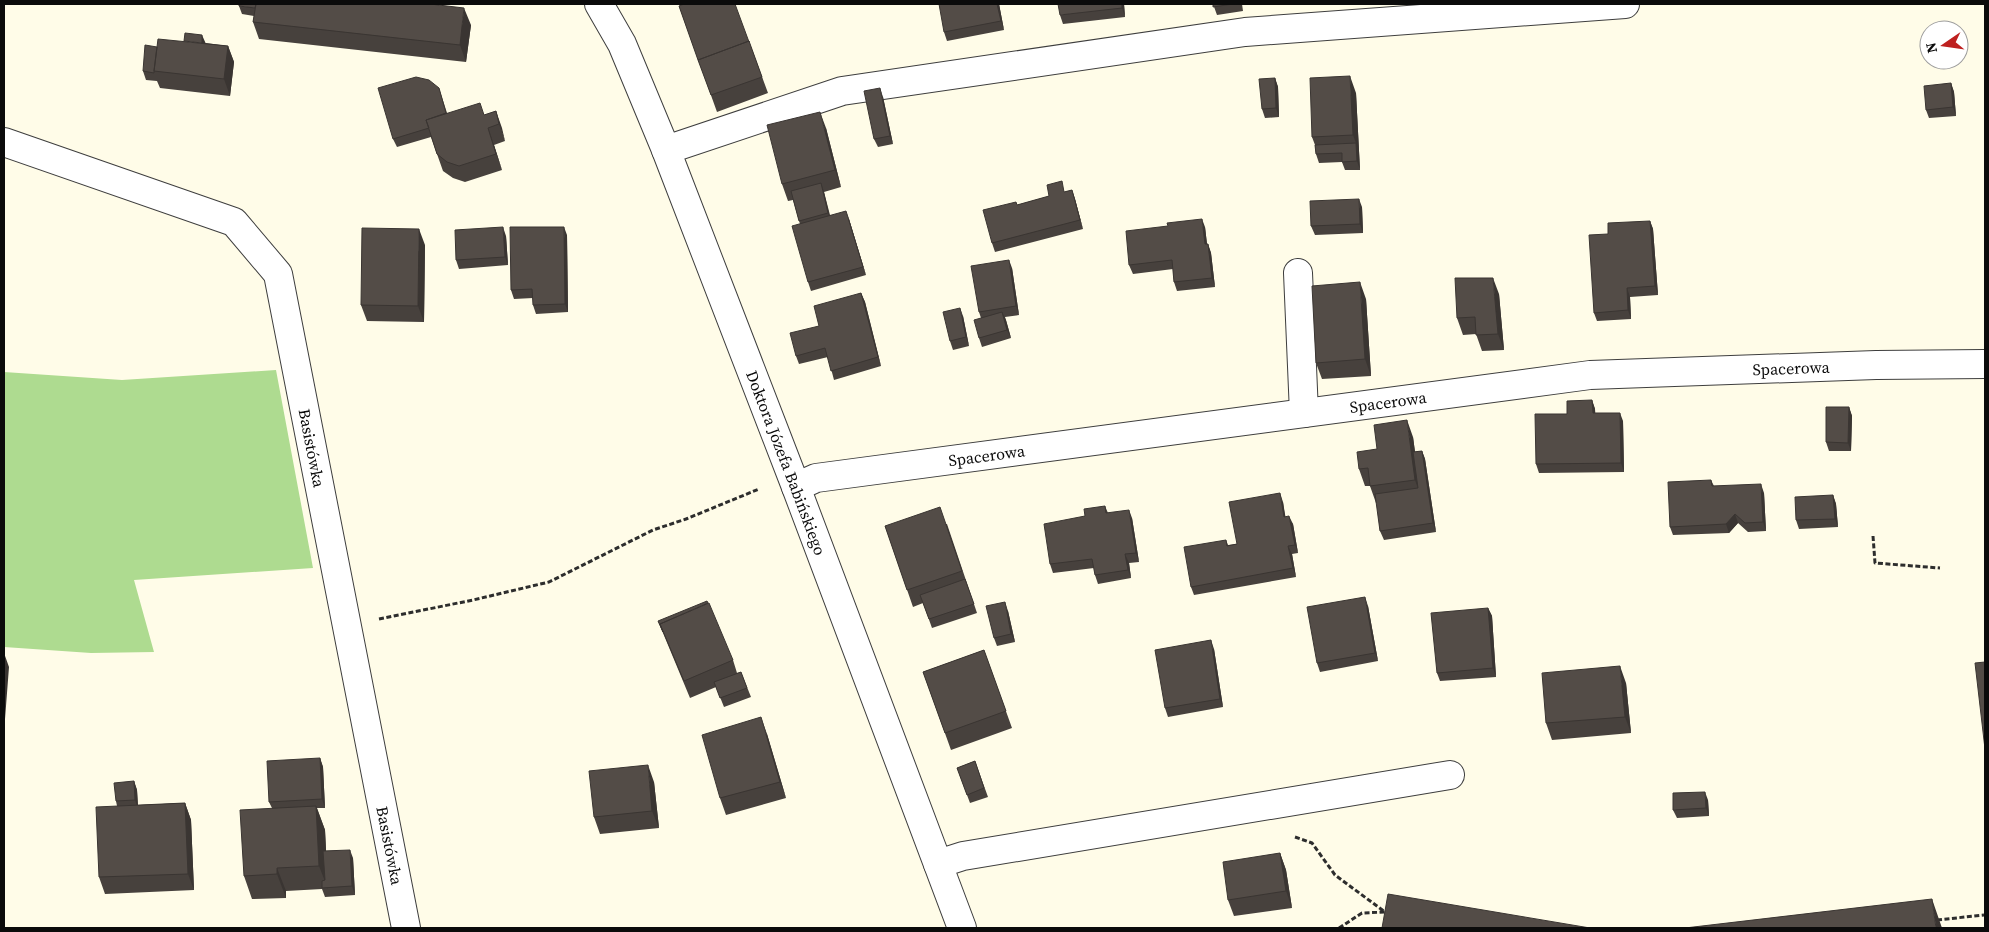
<svg xmlns="http://www.w3.org/2000/svg" width="1989" height="932" font-family="'Source Serif 4',serif">
  <style>
    .forest { fill: #aedb90 }
    .lines { fill: none; stroke-linecap: round; stroke-linejoin: round }
    .minor-casing { stroke: #3e3e3e; stroke-width: 30 }
    .path { stroke: #2d2d2d; stroke-width: 3; stroke-dasharray: 5 2.5; stroke-linecap: butt }
    .minor { stroke: #fff; stroke-width: 28 }
    .wall { fill: #47413d }
    .shaded-wall { fill: #3a3532 }
    .building { fill: #534c47; stroke: #3a3532 }
    .labels { text-anchor: middle; dominant-baseline: central; stroke-width: 5; stroke-linejoin: round; paint-order: stroke }
    .street-label { font-size: 16px; fill: #0b0b0b; stroke: #fff }
  </style>
  <rect width="100%" height="100%" fill="#fffce8"/>
  <path class="forest" d="M276,370L313,568L134,580L154,652L91,653L4,647V372L122,380Z"/>
  <g class="lines">
    <g class="minor-casing">
      <g id="minor">
        <path id="s1" d="M599,4L622,44L666,150L796,487L962,928"/>
        <path id="s2" d="M4,142L234,222L278,274L406,928"/>
        <path d="M666,150L842,91L1245,32L1625,4"/>
        <path d="M1298,273L1304,413"/>
        <path id="s3" d="M796,487L816,478L1590,375L1876,365L1985,364"/>
        <path d="M938,864L963,856L1450,775"/>
      </g>
    </g>
    <path class="path" d="M1873,536L1875,563L1940,568
      M379,619L473,600L549,582L653,530L686,519L759,489
      M1295,837L1312,843L1335,875L1385,912
      M1937,920L1984,915
      M1339,928L1362,913L1386,912"/>
    <use href="#minor" class="minor"/>
  </g>
  <path class="wall" d="M999,4L1004,30L947,41L944,32Z
    M1124,4L1125,17L1063,24L1060,15Z
    M1213,4H1242L1243,11L1217,15Z
    M239,6L471,25L466,62L259,39L253,22L254,16L242,14Z
    M679,6L750,44L768,93L717,112Z
    M206,43L228,46L234,62L230,96L160,88L157,81L146,80L143,71L157,47Z
    M1275,78L1278,87L1279,117L1265,118L1262,109Z
    M1951,83L1954,92L1956,116L1929,118L1926,110Z
    M439,88L447,113L485,115L496,111L505,141L494,145L502,170L465,182L453,178L443,171L431,137L397,147L393,139Z
    M1356,93L1360,170H1345L1342,162L1319,163L1316,154L1315,145L1312,137Z
    M883,97L893,144L878,147L874,139Z
    M826,128L841,187L824,192L830,215L849,219L866,275L811,291L808,282L800,224L793,200L788,201L782,184Z
    M1072,190L1075,199L1083,229L995,252L992,243L1017,205Z
    M1362,207L1363,233L1315,235L1311,226Z
    M1650,221L1653,229L1658,295L1630,297L1631,319L1597,321L1594,313L1608,234Z
    M1205,227L1207,244H1208L1211,253L1215,287L1177,291L1174,282L1173,269L1133,274L1129,265Z
    M567,235L568,312L536,314L533,305V298L514,299L511,290Z
    M506,236L508,265L459,269L456,260Z
    M425,245L424,322L367,321L361,305Z
    M1012,268L1019,315L1005,317L1011,338L982,347L979,338L981,318L979,312Z
    M861,293L865,302L881,366L834,380L828,357L799,364L796,356L819,326Z
    M1499,294L1504,350L1482,351L1476,334L1463,335L1457,318Z
    M1366,299L1371,376L1322,379L1316,363Z
    M963,316L969,346L953,350L950,341Z
    M1592,400L1595,409V413L1623,421L1624,472L1539,473L1536,464L1567,414Z
    M1849,407L1852,416L1851,451H1829L1826,442Z
    M1413,437L1415,452L1422,451L1425,459L1436,532L1384,540L1380,531L1377,503H1376L1370,486H1365L1359,469L1377,449Z
    M1711,480L1714,486L1764,493L1766,531L1748,532L1738,523L1729,533L1673,535L1670,527Z
    M1833,495L1836,504L1838,527L1799,529L1796,520Z
    M1283,502L1285,517L1293,524L1298,553L1292,554L1296,577L1194,595L1191,587L1226,540L1228,545L1237,544Z
    M1105,506L1108,513L1132,518L1139,562L1129,563L1131,578L1098,584L1095,575L1094,568L1053,573L1050,564L1085,516Z
    M947,524L977,613L932,628L923,603L913,607L885,526Z
    M1368,606L1378,661L1320,672L1317,663Z
    M1488,608L1492,616L1496,677L1440,681L1437,673Z
    M1008,611L1015,642L997,646L994,638Z
    M658,621L733,660L737,673L741,672L751,697L724,707L716,687L690,698Z
    M1214,649L1223,707L1168,717L1165,708Z
    M984,650L1012,728L951,750L923,672Z
    M1626,683L1631,733L1552,740L1546,723Z
    M767,734L786,798L726,815L720,798Z
    M320,758L323,767L325,808H317L325,830L326,851L353,858L355,895L325,897L322,889L286,891V898L252,899L244,876L272,808L269,802Z
    M975,761L988,797L970,803L957,768Z
    M134,781L137,790L138,805L185,803L191,820L194,890L105,894L99,877L117,806L116,801Z
    M654,782L659,828L600,834L594,817Z
    M1708,800L1709,816L1677,818L1673,810Z
    M1280,853L1286,870L1292,908L1234,916L1228,900Z"/>
  <path class="shaded-wall" d="M997,4H999L1004,30L1001,21Z
    M1122,4H1124L1125,17L1122,8Z
    M464,8L471,25L466,62L460,45Z
    M202,35L206,44L201,51Z
    M228,46L234,62L230,96L224,79Z
    M1350,76L1356,93L1360,170L1357,161L1356,143L1353,135Z
    M1275,78L1278,87L1279,117L1276,108Z
    M1951,83L1954,92L1956,116L1953,107Z
    M880,88L883,97L893,144L890,136Z
    M496,111L502,128L505,141L499,124Z
    M820,112L826,128L841,187L835,170Z
    M488,128L494,145L502,170L496,154Z
    M821,183L824,192L831,222L828,213Z
    M1072,190L1075,199L1083,229L1080,220Z
    M1359,199L1362,207L1363,233L1360,224Z
    M846,211L849,219L866,275L863,267Z
    M1202,219L1205,227L1208,253L1205,244Z
    M1650,221L1653,229L1658,295L1655,286Z
    M503,227L506,236L508,265L505,257Z
    M564,227L567,235L568,312L565,304Z
    M419,229L425,245L424,322L418,306Z
    M1208,244L1211,253L1215,287L1212,278Z
    M1009,260L1012,268L1019,315L1016,306Z
    M1493,278L1499,294L1504,350L1498,334Z
    M1360,282L1366,299L1371,376L1365,359Z
    M1627,288L1630,297L1631,319L1628,310Z
    M861,293L865,302L881,366L878,357Z
    M960,308L963,316L969,346L966,337Z
    M1002,312L1006,320L1011,338L1007,330Z
    M1592,400L1595,409L1596,422L1593,413Z
    M1849,407L1852,416L1851,451L1848,443Z
    M1620,413L1623,421L1624,472L1621,463Z
    M1407,420L1413,437L1421,497L1415,480Z
    M1422,451L1425,459L1436,532L1433,523Z
    M1761,484L1764,493L1766,531L1763,522Z
    M1280,493L1283,502L1287,526L1284,517Z
    M1833,495L1836,504L1838,527L1835,519Z
    M1129,510L1132,518L1139,562L1136,553Z
    M1735,514L1738,523L1729,533L1726,524Z
    M1289,516L1293,524L1298,553L1295,545Z
    M1288,546L1292,554L1296,577L1293,568Z
    M1125,554L1129,563L1131,578L1128,570Z
    M1365,597L1368,606L1378,661L1375,653Z
    M1005,602L1008,611L1015,642L1011,634Z
    M1488,608L1492,616L1496,677L1493,668Z
    M1211,640L1214,649L1223,707L1220,699Z
    M4,653L9,667L4,732Z
    M1620,666L1626,683L1631,733L1625,717Z
    M761,717L767,734L786,798L780,782Z
    M320,758L323,767L325,808L322,799Z
    M648,765L654,782L659,828L652,811Z
    M134,781L137,790L138,809L135,800Z
    M1705,792L1708,800L1709,816L1706,808Z
    M185,803L191,820L194,890L188,874Z
    M316,806L325,830L328,889L319,866Z
    M350,850L353,858L355,895L352,886Z
    M1280,853L1286,870L1292,908L1286,891Z
    M277,868L286,891V898L277,874Z
    M1932,899L1942,928H1936Z"/>
  <path class="building" d="M239,4H256L255,8L239,6Z
    M256,4H430L464,8L460,45L253,22Z
    M684,4H735L749,42V41L698,60L679,6Z
    M939,4H997L1001,21L944,32Z
    M1058,4H1122V8L1060,15Z
    M1213,4H1233L1213,7Z
    M185,33L202,35V43L184,41Z
    M158,39L228,46L224,79L154,71Z
    M749,41L762,77L711,95L698,60Z
    M145,45L157,47L154,71V73L143,71Z
    M1350,76L1353,135L1312,137L1310,78Z
    M416,77L429,80L439,88L446,113L426,120L429,128L393,139L378,88Z
    M1275,78L1276,108L1262,109L1259,79Z
    M1951,83L1953,107L1926,110L1924,86Z
    M880,88L890,136L874,139L864,91Z
    M480,103L484,115L496,111L499,124L488,128L496,154L459,166L447,162L437,154L426,120Z
    M820,112L835,170L782,184L767,125Z
    M1356,143L1357,161L1342,162V153L1316,154L1315,145Z
    M1062,181L1064,192L1072,190L1080,220L992,243L983,210L1016,202L1017,205L1049,196L1047,185Z
    M821,183L828,213L799,221L791,191Z
    M1359,199L1360,224L1311,226L1310,201Z
    M846,211L863,267L808,282L792,226Z
    M1202,219L1205,244H1208L1212,278L1174,282L1172,260L1129,265L1126,231L1168,226L1167,223Z
    M1650,221L1655,286L1627,288L1628,310L1594,313L1589,235L1608,234V223Z
    M503,227L505,257L456,260L455,230Z
    M510,227H564L565,304L533,305L532,289L511,290Z
    M362,228L419,229L418,306L361,305Z
    M1009,260L1016,306L979,312L971,266Z
    M1455,278H1493L1498,334L1476,335L1475,317L1457,318Z
    M1360,282L1365,359L1316,363L1312,286Z
    M861,293L878,357L831,371L825,348L796,356L790,333L819,326L814,306Z
    M960,308L966,337L950,341L943,312Z
    M1002,312L1007,330L979,338L974,320Z
    M1592,400L1593,413H1620L1621,463L1536,464L1535,414H1567V401Z
    M1826,407H1849L1848,443L1826,442Z
    M1407,420L1415,480L1370,486L1368,468L1359,469L1357,452L1377,449L1374,425Z
    M1422,451L1433,523L1380,531L1375,494L1418,488L1413,452Z
    M1711,480L1712,486L1761,484L1763,522L1745,523L1735,514L1726,524L1670,527L1668,482Z
    M1280,493L1284,517L1289,516L1295,545L1288,546L1293,568L1191,587L1184,547L1226,540L1227,546L1237,544L1229,502Z
    M1833,495L1835,519L1796,520L1795,497Z
    M1105,506L1106,513L1129,510L1136,553L1125,554L1128,570L1095,575L1092,559L1050,564L1044,524L1085,516L1084,509Z
    M940,507L962,571L907,590L885,526Z
    M965,579L974,604L929,619L920,595Z
    M1365,597L1375,653L1317,663L1307,607Z
    M707,601L708,603L660,624L663,632L658,621Z
    M1005,602L1011,634L994,638L986,606Z
    M709,603L733,660L684,681L660,624Z
    M1488,608L1493,668L1437,673L1431,613Z
    M1211,640L1220,699L1165,708L1155,650Z
    M984,650L1006,711L945,733L923,672Z
    M1985,662V749L1975,663Z
    M1620,666L1625,717L1546,723L1542,673Z
    M741,672L747,688L720,698L714,682Z
    M761,717L780,782L720,798L702,735Z
    M320,758L322,799L269,802L267,761Z
    M975,761L984,788L967,795L957,768Z
    M648,765L652,811L594,817L589,771Z
    M134,781L135,800L116,801L114,783Z
    M1705,792L1706,808L1673,810V793Z
    M185,803L188,874L99,877L96,807Z
    M316,806L319,866L277,868V874L244,876L240,810Z
    M350,850L352,886L322,888V881L325,880L323,851Z
    M1280,853L1286,891L1228,900L1223,862Z
    M1388,894L1590,928H1382Z
    M1932,899L1936,928H1685Z"/>
  <g class="labels">
    <g class="street-label">
      <text stroke="none"><textPath href="#s3" startOffset="1004">Spacerowa</textPath></text>
      <text stroke="none"><textPath href="#s3" startOffset="599">Spacerowa</textPath></text>
      <text stroke="none"><textPath href="#s2" startOffset="489">Basistówka</textPath></text>
      <text stroke="none"><textPath href="#s3" startOffset="194">Spacerowa</textPath></text>
      <text stroke="none"><textPath href="#s1" startOffset="496">Doktora Józefa Babińskiego</textPath></text>
      <text stroke="none"><textPath href="#s2" startOffset="894">Basistówka</textPath></text>
    </g>
  </g>
  <rect width="1989" height="932" fill="none" stroke="#0b0b0b" stroke-width="10"/>
  <g transform="translate(1944 45) rotate(257)"><circle r="24" fill="#ffffff" stroke="#9d9d9d"/>
  <path d="M0-4L9 19L0 12L-9 19Z" fill="#be201f"/>
  <text y="-8" font-size="14" font-weight="bold" text-anchor="middle" fill="#0b0b0b">N</text>
  </g>
</svg>
